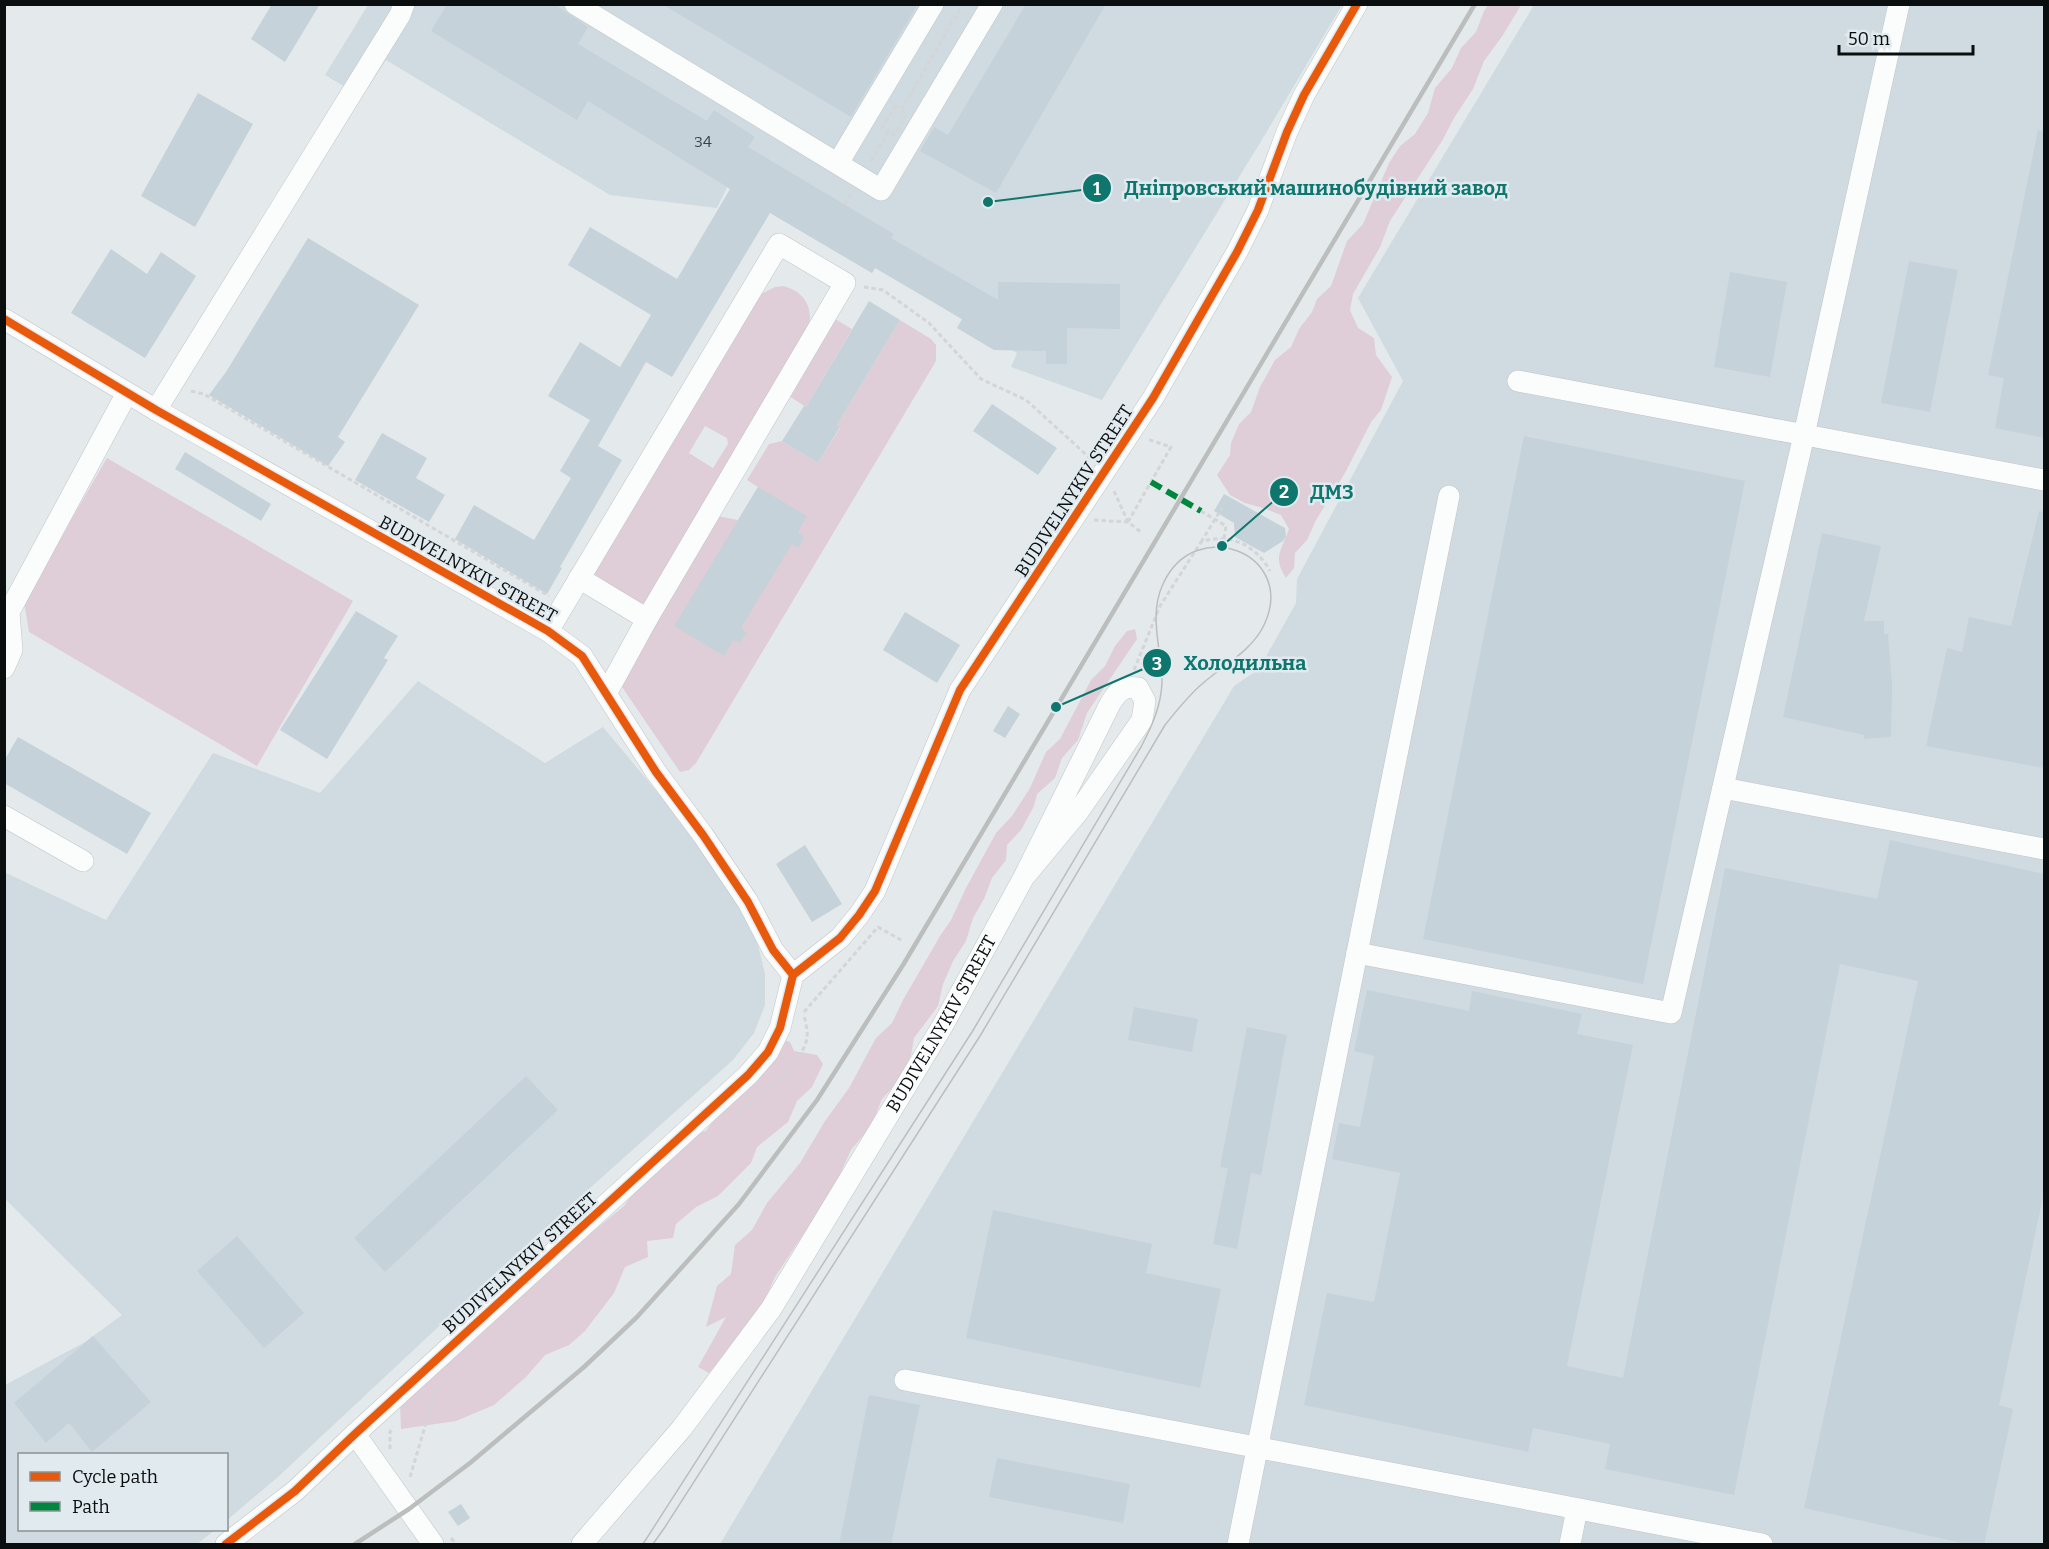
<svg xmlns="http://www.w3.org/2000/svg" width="2049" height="1549" font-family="Bitter,serif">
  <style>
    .built { fill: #d0dbe1 }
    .green { fill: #dfced8; fill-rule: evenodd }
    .building { fill: #c5d2d9 }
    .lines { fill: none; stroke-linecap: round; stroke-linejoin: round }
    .minor-casing { stroke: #c1c5c7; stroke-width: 22 }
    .path { stroke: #d3d5d6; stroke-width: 3; stroke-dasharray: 4.5 3; stroke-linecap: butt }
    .minor { stroke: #fbfcfc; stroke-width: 21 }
    .tram { stroke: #bcbebe; stroke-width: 1.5 }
    .rail { stroke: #bcbebe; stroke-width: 4.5 }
    .quiet { stroke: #00873e; stroke-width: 6; stroke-dasharray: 12 6; stroke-linecap: butt }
    .cycleway-casing { stroke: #e1eaef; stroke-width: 11 }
    .cycleway { stroke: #e8590c; stroke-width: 8 }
    .labels { text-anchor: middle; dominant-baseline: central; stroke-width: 5; stroke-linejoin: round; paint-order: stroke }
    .number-label { font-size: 15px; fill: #3a3f42 }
    .street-label { font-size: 18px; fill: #0b0e0f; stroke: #e1eaef }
    .leader { fill: none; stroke: #0f766e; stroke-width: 2 }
    .callout-dot { fill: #0f766e; stroke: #e1eaef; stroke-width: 2 }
    .mark-label { font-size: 18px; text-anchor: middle; font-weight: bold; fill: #fff }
    .callout-label { font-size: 20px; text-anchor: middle; font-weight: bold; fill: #0f766e; stroke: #e1eaef; stroke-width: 5; stroke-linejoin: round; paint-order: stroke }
  </style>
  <rect width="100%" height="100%" fill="#e4e9ec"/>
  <path class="built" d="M368,5H1342L1260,143L1102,400L1011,367L1017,353L876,267L872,273L727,187L717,208L610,195L386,60L362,97L325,75Z
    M1534,5H2044V1544H720L1234,686L1259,669L1296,603L1297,579L1403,381L1358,298Z
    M418,681L545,763L603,727L703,847L744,911L758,945L765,974V1005L754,1033L733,1060L513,1257L279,1476L227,1520L226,1454H20V1530H215L197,1544H5V1385L85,1342L122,1315L5,1199L4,872L106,920L213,753L320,793Z"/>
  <path class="green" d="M1489,4L1521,5L1503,35L1484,61L1473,89L1454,118L1442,141L1390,221L1380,247L1353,294L1350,310L1358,328L1374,338L1376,355L1392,377L1381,410L1371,422L1345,473L1316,520L1307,540L1295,553L1294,568L1286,578C1272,557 1282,550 1289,529L1281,515L1263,508L1245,503L1230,495L1217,475L1230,455L1231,443L1239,424L1251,412L1260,387L1275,360L1291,347L1299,329L1312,312L1317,299L1331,286L1347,241L1363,224L1389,163L1400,146L1415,134L1428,113L1435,88L1452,68L1461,48L1476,32L1484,11Z
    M784,286C804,292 813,306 809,327L645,603H639L594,574L759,295L775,287ZM705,426L727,438L728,444L713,468L689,453Z
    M835,319L852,329L806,407L789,396Z
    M900,320L931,339L936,345V361L696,763L689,770L680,772L620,684L717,516L738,520L758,487L747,480L769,444L782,441L818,463L840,428L837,425Z
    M107,458L353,601L257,766L29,632L24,601Z
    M1135,629L1137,639L1087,713L1078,740L1062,758L1055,778L1037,794L1034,806L1021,830L1007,845L1006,860L992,878L984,899L973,918L966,941L953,961L943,984L938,1006L914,1038L911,1055L900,1080L882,1099L871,1126L851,1150L828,1201L810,1224L775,1277L762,1306L738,1339L709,1373L698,1367L726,1317L706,1327L717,1286L731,1274L735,1245L752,1230L767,1203L800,1163L825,1121L849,1088L876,1038L892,1023L903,1000L940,936L951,920L966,888L996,833L1012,816L1030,788L1046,752L1060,739L1091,680L1105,666L1115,646L1127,631Z
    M784,1040L790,1042L794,1051L817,1055L823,1064L812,1087L797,1101L788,1122L757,1147L751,1163L718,1196L696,1207L676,1224L673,1238L647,1241L648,1257L625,1267L614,1293L585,1331L569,1345L545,1355L526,1377L494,1405L456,1421L401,1429L400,1403L579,1239L591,1233L624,1206L641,1181L697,1133L706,1131L718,1113Z"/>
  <path class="building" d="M272,4H320L285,62L251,39Z
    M447,4H554L588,27L578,44L707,121L714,110L755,137L748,147L894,234L891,238L998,300V282L1120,284V329L1067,328V364H1046V351L994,350L957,328L962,319L875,268L872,273L770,213L672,377L646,362L598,446L622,460L560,567L562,568L547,594L455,539L474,505L534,540L571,478L560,471L590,420L548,396L580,342L620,367L651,315L568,265L590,227L677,279L730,189L588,101L577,120L431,31Z
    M662,4H918L851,117Z
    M1026,4H1106L996,193L920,151L934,127L948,135Z
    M198,93L253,124L195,227L141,196Z
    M2038,130L2044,131V438L1995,428L2004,378L1988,375Z
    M308,238L419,305L338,437L345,442L328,466L209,395L226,372Z
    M111,249L147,274L161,252L196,276L145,358L71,313Z
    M1909,261L1958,270L1930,412L1881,403Z
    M1730,272L1787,282L1770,377L1714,367Z
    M869,301L900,320L837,425L840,427L818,463L782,441L804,406L806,407Z
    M992,404L1057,448L1038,475L973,431Z
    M382,433L427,458L416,478L445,495L429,522L355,480Z
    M1524,436L1745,481L1643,984L1423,939Z
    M185,452L271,504L261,521L175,469Z
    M758,487L807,516L798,532L804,537L798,548L792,544L741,628L747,633L740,643L733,640L724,656L674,626Z
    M1224,494L1285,528L1286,537L1283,541L1264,553L1235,537L1234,523L1214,511Z
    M2039,511L2044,512V768L1926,746L1947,648L1962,652L1969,617L2011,626Z
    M1822,533L1881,546L1864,621H1884V634H1888L1892,684L1891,737L1864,739V735L1783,717Z
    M356,611L398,636L384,658L388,660L327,759L280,730Z
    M905,612L960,645L937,683L883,650Z
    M1008,706L1020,714L1005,738L993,731Z
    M18,737L151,813L127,854L4,783V761Z
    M1890,840L2044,874V1192L1999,1405L2013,1409L1984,1545H1971L1804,1508L1918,981L1840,964L1734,1495L1605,1469L1610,1444L1533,1428L1528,1452L1304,1405L1327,1293L1374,1302L1400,1173L1332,1159L1339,1123L1360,1127L1374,1056L1354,1051L1367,990L1469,1011L1472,991L1582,1014L1577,1034L1633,1045L1567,1366L1623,1378L1725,868L1877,899Z
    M805,845L842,904L812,922L776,864Z
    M1134,1007L1198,1019L1192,1052L1128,1040Z
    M1247,1027L1287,1035L1261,1175L1251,1173L1237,1249L1213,1244L1228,1168L1220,1167Z
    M526,1076L558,1110L385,1272L354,1238Z
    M993,1210L1152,1244L1146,1273L1221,1289L1200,1388L966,1338Z
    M237,1236L304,1313L264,1348L197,1271Z
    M93,1336L151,1402L92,1452L69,1423L46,1443L14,1403Z
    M869,1395L920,1405L891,1545H839Z
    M997,1458L1130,1484L1123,1523L989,1497Z
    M461,1504L470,1518L458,1526L448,1512Z"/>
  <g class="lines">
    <g class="minor-casing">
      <g id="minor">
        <path d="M575,4L881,190L992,4"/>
        <path d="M838,163L933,4"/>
        <path d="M4,319L156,410L548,631L582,656L656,772L703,835L748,902L773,950L793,975"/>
        <path d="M1518,381L2044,480"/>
        <path d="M156,410L400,15L404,4"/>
        <path d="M579,578L647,619"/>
        <path d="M548,631L779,244L845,283L647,619L606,694"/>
        <path d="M4,668L12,650L9,612L127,393"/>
        <path d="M1723,788L2044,849"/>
        <path d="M4,816L83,861"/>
        <path d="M1357,953L1671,1013L1804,435L1899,4"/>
        <path d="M905,1380L1762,1544"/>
        <path d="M355,1434L433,1544"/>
        <path d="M226,1544L295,1491L355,1434L748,1075L768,1052L780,1028L793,975L840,938L859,915L875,891L960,690L1153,398L1237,252L1258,210L1287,132L1304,95L1357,4"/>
        <path id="s1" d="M582,1544L682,1428L771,1309L943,1025L1024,877L1110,704C1118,691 1122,686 1138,688L1145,701L1142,720L1078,812L1024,877"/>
        <path d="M1238,1544L1449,496"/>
        <path d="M1570,1544L1577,1509"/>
      </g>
    </g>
    <path class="path" d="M895,106L907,114L894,135L882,128Z
      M901,110L963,4
      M871,161L888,132
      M845,205L852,193
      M864,287L883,290L929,323L981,379L1026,400L1091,459
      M191,391L204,394L549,596
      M685,438L694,443
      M1114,491L1128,522
      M1201,511L1226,526L1224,539
      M1094,520L1128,522L1142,533
      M1128,522L1171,447L1147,439
      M1201,542L1222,508
      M1134,670L1160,606L1201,542C1229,532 1256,545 1270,571
      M804,1012L878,927L901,940
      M738,1113C756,1097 805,1062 807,1037C808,1030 805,1021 804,1014
      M390,1449V1432L393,1427
      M410,1477L437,1386
      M451,1538L456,1544"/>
    <use href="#minor" class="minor"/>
    <path class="tram" d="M643,1544L972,1032L1141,747C1152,726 1161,706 1162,683C1162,650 1148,616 1163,584C1195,513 1298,554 1264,625C1252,651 1222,666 1202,684C1188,696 1177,710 1165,725L980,1036L665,1527L653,1544"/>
    <path class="rail" d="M355,1544L409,1509L470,1463L584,1367L637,1317L739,1204L817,1100L903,965L1475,4"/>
    <path class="quiet" d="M1151,482L1201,511"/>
    <g class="cycleway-casing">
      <path id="cycleway" d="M4,319L156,410L548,631L582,656L656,772L703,835L748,902L773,950L793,975
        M226,1544L295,1491L355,1434L748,1075L768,1052L780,1028L793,975L840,938L859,915L875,891L960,690L1153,398L1237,252L1258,210L1287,132L1304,95L1357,4"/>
    </g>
    <use href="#cycleway" class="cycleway"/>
  </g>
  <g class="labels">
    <g class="number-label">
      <text x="703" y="142">34</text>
    </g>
    <g class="street-label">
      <text transform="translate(1074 491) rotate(-57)">BUDIVELNYKIV STREET</text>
      <text transform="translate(468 569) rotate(29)">BUDIVELNYKIV STREET</text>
      <text stroke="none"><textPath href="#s1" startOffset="634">BUDIVELNYKIV STREET</textPath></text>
      <text transform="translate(520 1263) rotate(-42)">BUDIVELNYKIV STREET</text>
    </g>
  </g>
  <path class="leader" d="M988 202L1097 188M1222 546L1284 492M1056 707L1157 663"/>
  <g class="callout-dot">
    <circle cx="988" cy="202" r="6"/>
    <circle cx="1222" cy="546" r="6"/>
    <circle cx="1056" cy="707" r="6"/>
    <circle cx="1097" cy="188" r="15"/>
    <circle cx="1284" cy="492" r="15"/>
    <circle cx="1157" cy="663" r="15"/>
  </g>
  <g class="mark-label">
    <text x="1097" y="195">1</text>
    <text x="1284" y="498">2</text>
    <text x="1157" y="670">3</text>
  </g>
  <g class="callout-label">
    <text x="1316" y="195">Дніпровський машинобудівний завод</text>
    <text x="1332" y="499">ДМЗ</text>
    <text x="1245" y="670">Холодильна</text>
  </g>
  <rect width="2049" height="1549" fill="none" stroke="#0b0e0f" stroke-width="12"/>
  <rect x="18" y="1453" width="210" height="78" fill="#e1eaef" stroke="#8b9295" stroke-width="1.5"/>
  <rect x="30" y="1472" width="30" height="9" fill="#e8590c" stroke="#8b9295" stroke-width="1.5"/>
  <text x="72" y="1483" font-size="18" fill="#0b0e0f">Cycle path</text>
  <rect x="30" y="1502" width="30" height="9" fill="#00873e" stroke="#8b9295" stroke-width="1.5"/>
  <text x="72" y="1513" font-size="18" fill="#0b0e0f">Path</text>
  <path d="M1839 45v9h134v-9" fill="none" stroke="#0b0e0f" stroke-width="3"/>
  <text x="1848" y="45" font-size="18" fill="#0b0e0f" stroke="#e1eaef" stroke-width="4.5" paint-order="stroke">50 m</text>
</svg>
